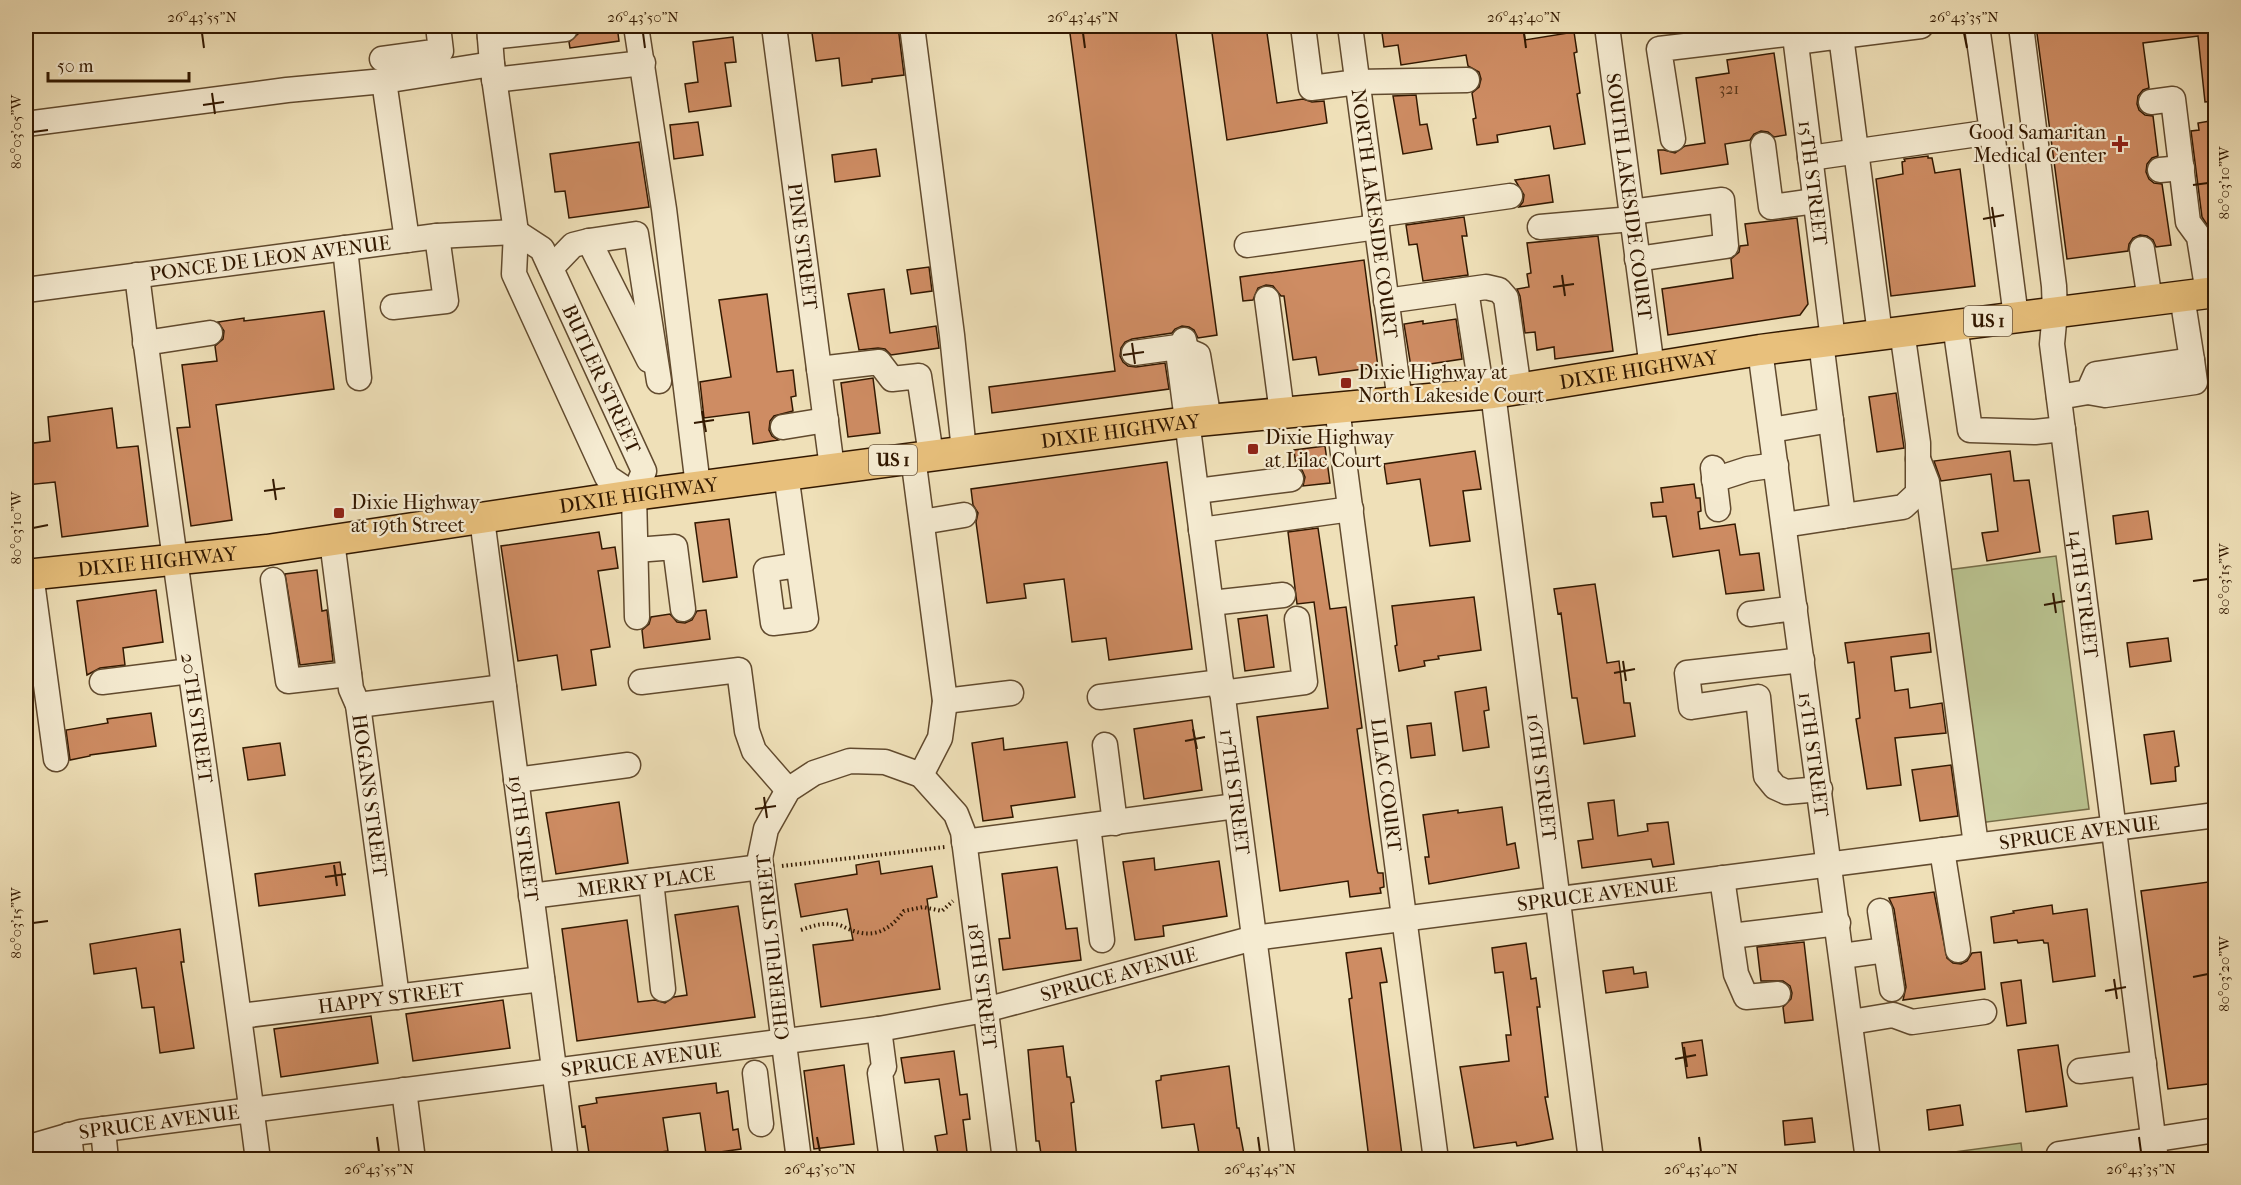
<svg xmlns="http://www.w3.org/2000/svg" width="2241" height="1185" font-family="'IM FELL French Canon',serif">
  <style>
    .green { fill: #b9c28f; stroke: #766d48; stroke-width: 1.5 }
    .building { fill: #ce8c63; stroke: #321800; stroke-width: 1.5 }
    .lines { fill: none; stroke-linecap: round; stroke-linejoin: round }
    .minor-casing { stroke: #614a2e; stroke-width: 27 }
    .major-casing { stroke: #321800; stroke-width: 33 }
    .path { stroke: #321800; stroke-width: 4; stroke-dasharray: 1.5 3; stroke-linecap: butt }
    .minor { stroke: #f5ebd1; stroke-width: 24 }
    .major { stroke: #e8c07c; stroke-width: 30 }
    .ticks { fill: none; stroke: #321800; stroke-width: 2 }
    .poi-dot { fill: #8f2418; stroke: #f5ebd1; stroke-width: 2 }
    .labels { text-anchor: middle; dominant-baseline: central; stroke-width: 4.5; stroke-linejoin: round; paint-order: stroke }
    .number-label { font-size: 16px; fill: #593519 }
    .shield { fill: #f5ebd1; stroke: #6c573f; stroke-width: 1.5 }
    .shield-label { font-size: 18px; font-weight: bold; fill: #321800 }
    .poi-label { font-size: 20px; fill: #321800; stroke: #f5ebd1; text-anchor: start }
    .street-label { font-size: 20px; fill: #321800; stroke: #f5ebd1 }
    .neatline { fill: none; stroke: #321800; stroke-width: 2 }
    .ticks-label { font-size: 15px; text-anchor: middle; fill: #321800 }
  </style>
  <rect width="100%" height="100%" fill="#efe0b8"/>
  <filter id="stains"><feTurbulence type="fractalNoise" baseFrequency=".00333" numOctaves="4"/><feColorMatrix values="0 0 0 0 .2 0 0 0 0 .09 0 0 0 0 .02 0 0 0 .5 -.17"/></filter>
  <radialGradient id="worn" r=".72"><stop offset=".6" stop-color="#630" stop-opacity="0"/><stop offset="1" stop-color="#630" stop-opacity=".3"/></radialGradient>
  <path class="green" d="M2056,556L2089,809L1979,823L1947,570Z
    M2021,1143L2023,1159H1902Z"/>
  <path class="building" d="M578,26H617L619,41L570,48L569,42L578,34Z
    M811,26H898L904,75L872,79V82L842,86L839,58L816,61Z
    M1069,26H1175L1217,335L1198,338L1194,330L1189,327L1182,326L1175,329L1172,333L1132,339L1125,342L1121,348L1120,356L1123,362L1128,366L1136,367L1165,363L1169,389L992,413L989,387L1115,371Z
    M1211,26H1266L1277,103L1303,99L1312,102L1324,101L1327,123L1227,140Z
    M1381,26H1411L1412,33L1461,26H1523L1525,40L1574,32L1577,52L1574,53L1580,93L1577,94L1585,144L1554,149L1550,126L1497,135L1498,142L1477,145L1473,119L1476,118L1472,93L1479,87L1481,79L1479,72L1468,66L1466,55L1401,65L1398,45L1384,47Z
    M2036,26H2216V101L2205,102L2198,36L2143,43L2149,88L2143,90L2138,96L2137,104L2139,110L2145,115L2153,116L2158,156L2152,158L2147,164L2146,172L2149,179L2154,183L2162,184L2171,245L2156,247L2153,240L2147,236L2140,235L2133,238L2129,244L2128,251L2067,259Z
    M733,37L736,62L725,63L731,106L689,112L685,84L698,82L693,42Z
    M1774,53L1786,135L1774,137L1768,132L1761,131L1754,134L1750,140L1725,144L1728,164L1661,174L1658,150H1664L1675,153L1685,146L1705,143L1696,78L1729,73L1727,60Z
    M1416,95L1420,125L1427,124L1432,149L1403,154L1393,96Z
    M2216,120V233L2213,234L2202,217L2191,131L2199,130L2198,123Z
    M698,122L703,155L674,159L670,125Z
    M639,142L649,207L569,218L565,191L555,192L550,154Z
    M876,149L880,176L835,182L832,155Z
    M1928,156V158H1932L1935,173L1960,169L1975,286L1891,296L1876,179L1903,174L1902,162L1905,161L1904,159Z
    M1549,175L1553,202L1519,207L1523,202L1524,195L1515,180Z
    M1464,217L1467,236H1462L1468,275L1423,281L1417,244L1409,245L1406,225Z
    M1797,218L1808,304L1800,315L1668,335L1662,289L1733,278L1731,259L1739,252L1740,246L1748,245L1745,224Z
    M1598,236L1613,351L1555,359L1554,347L1537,350L1535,332L1525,333L1520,296L1517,289L1529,287L1527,274L1531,273L1527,243Z
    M1364,260L1378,367L1319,375L1316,357L1293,360L1284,296H1281L1273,286L1266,285L1258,288L1253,300L1243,301L1240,277Z
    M929,267L932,291L911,294L907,270Z
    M884,289L890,333L936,326L939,348L891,355L885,349L878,348L859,350L848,294Z
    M767,294L777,372L793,370L796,396L791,397L793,411L774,416L770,421L769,430L772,436L778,440L753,444L749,412L704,418L700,382L731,377L719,300Z
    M324,311L334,389L216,405L232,520L191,526L177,428L190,427L182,365L217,361L215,346L223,339L224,331L218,322L244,318V321Z
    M1456,319L1462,359L1411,367L1404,324L1423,321V324Z
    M873,378L880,433L848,437L841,383Z
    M1896,393L1904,448L1877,452L1869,397Z
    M112,408L117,448L138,446L148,526L62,537L55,482L26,485V444L50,441L48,417Z
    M1325,446L1330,483L1303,486L1305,477L1302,470L1296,466L1294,450Z
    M1475,451L1481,489L1463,491L1470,541L1430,546L1420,479L1387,484L1384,464Z
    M2010,451L2014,481L2029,480L2040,552L1987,561L1982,533L1998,531L1991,474L1941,481L1934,461Z
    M1167,462L1192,649L1109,660L1106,638L1072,642L1064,579L1024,584L1026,598L987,603L976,522L978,513L973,505L971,489Z
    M1694,484L1696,498H1700L1701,511L1698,512L1700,529L1735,524L1740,555L1759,553L1764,590L1726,594L1719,550L1673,557L1666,516L1653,517L1651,503L1663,502L1661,488Z
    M2148,511L2152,539L2116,544L2113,516Z
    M729,519L737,577L703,582L695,523Z
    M1318,528L1330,609L1346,607L1362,728L1357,729L1370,824L1377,870L1378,873H1383L1384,887L1380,888L1381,893L1350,897L1348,881L1280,891L1257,717L1328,708L1314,602L1297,604L1288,532Z
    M599,532L602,549L615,547L618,568L598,571L610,647L591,650L596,685L562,690L557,655L518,661L501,546Z
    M317,570L322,611L327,610L333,661L300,665L285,574Z
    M1595,584L1607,663L1619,661L1624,703H1630L1635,736L1584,744L1577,698H1572L1561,613L1558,614L1554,589Z
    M156,590L163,642L123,648L125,665L100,668L87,675L77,601Z
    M1474,597L1481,650L1438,656L1439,659L1424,661L1425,666L1399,671L1395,646L1397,645L1392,606Z
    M706,610L710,639L644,648L642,630L649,624L651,617L670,614L677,622L685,623L692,620L697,611Z
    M1267,615L1274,667L1245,671L1238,619Z
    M1929,633L1931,652L1891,657L1895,691L1908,689L1910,708L1942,703L1946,733L1895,738L1901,785L1867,789L1856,719L1860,718L1854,662L1848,663L1845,643Z
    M2168,638L2171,661L2130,667L2127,643Z
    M1486,687L1489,710L1484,711L1489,747L1463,751L1455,692Z
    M151,713L156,746L90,755V756L70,760L66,730L108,723L107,719Z
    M1192,720L1202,790L1144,799L1134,729Z
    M1431,723L1435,755L1411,758L1407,726Z
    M2174,731L2179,766L2175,767L2176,781L2151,784L2144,735Z
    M1003,738L1004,750L1067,742L1075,797L1011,806L1013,817L983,821L972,743Z
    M280,743L285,775L248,780L243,748Z
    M1951,765L1958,816L1920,821L1912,770Z
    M1614,800L1618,836L1648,831L1647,824L1668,822L1674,864L1653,867L1651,859L1582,868L1578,841L1593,839L1588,803Z
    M619,802L628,863L556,874L546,813Z
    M1502,807L1507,845L1515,843L1519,868L1429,884L1425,857H1429L1423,815L1458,810V813Z
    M1154,858L1155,870L1219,861L1227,916L1163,926L1164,936L1135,940L1123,862Z
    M879,861L881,874L932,866L937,897L927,899L940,989L821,1007L813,945L853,940L847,909L801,917L795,884L857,874L856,865Z
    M340,862L345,895L259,906L255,874Z
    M1057,867L1066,929L1077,928L1081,960L1003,970L999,939L1010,938L1002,874Z
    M2216,881V1083L2168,1089L2141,891Z
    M1934,892L1947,958L1953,963L1961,964L1967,961L1972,953L1981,952L1985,989L1903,1000L1906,987L1894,909L1889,898Z
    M2052,905L2053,914L2087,909L2095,976L2053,982L2048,943H2044L2043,940L2018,943L2017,940L1994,943L1991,917L2014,913L2013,911Z
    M738,906L755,1017L577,1041L562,929L627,920L638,1002L655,1000L665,1003L674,997L687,995L675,915Z
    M180,929L184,962H181L194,1048L160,1053L154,1007L142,1008L136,968L94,974L90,944Z
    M1804,942L1813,1020L1785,1023L1783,1007L1791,999L1792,993L1790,986L1783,981H1761L1757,947Z
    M1526,943L1531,979L1536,978L1540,1007H1537L1548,1097H1545L1553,1139L1517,1146L1516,1142L1474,1148L1460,1067L1509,1061L1506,1035H1511L1503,972L1495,973L1492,948Z
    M1381,948L1387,982L1380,983L1402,1155L1369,1159L1349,999L1352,998L1346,953Z
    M1633,967L1634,974L1646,972L1648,987L1606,993L1603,971Z
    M2021,980L2026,1023L2007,1026L2001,983Z
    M503,1000L510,1048L413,1061L406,1014Z
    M371,1016L378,1063L281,1077L274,1029Z
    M1702,1040L1707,1075L1687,1078L1682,1043Z
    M2058,1045L2067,1106L2026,1112L2018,1050Z
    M1063,1046L1067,1077H1070L1074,1102L1071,1103L1077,1160H1042L1039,1141H1036L1028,1050Z
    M954,1051L960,1095L967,1094L970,1119L963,1120L968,1160H939L935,1136L947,1134L939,1079L905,1083L901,1058Z
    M844,1065L854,1144L814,1149L804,1071Z
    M1229,1066L1237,1128H1239L1244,1154L1200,1160L1194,1124L1162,1128L1156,1081L1161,1080V1076Z
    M716,1083L717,1093L728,1091L733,1130L738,1129L741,1149L706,1154L700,1113L663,1118L668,1151L632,1156L633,1160H590L585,1126L582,1127L579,1106L597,1103L596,1098Z
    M1960,1105L1963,1125L1929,1130L1927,1110Z
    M1812,1118L1815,1142L1785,1145L1783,1121Z"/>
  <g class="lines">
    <g class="minor-casing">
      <g id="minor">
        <path d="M489,26L492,64L516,232L514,274L607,477L634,495"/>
        <path d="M636,26L664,209L698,486"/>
        <path id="s1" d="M774,26L832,468"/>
        <path d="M912,26L952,335L964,451"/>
        <path d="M1303,26L1311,88L1358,82L1467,80"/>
        <path id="s2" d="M1350,26L1400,402"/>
        <path id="s3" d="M1607,26L1652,368"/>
        <path id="s4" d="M2021,26L2054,286L2055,312L2052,344L2156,1160"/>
        <path id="s5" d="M1794,28L1833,340"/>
        <path d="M1841,36L1921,26"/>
        <path d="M490,37L565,29"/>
        <path d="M1796,42L1841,36L1880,334"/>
        <path d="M382,59L441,51L438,26"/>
        <path d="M494,80L643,63"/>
        <path d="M2151,102L2173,99L2188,222L2199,237L2208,293"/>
        <path d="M26,124L287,90L384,81"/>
        <path d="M1992,132L2016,317"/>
        <path d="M1673,139L1659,49L1795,33"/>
        <path d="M1763,145L1771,207L1815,201"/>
        <path d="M1810,158L1992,132L1977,26"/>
        <path d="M2160,170L2182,168"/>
        <path d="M1631,212L1722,200L1726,246L1637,259"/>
        <path d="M1375,215L1510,196"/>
        <path d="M1540,227L1632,219"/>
        <path id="s6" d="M516,232L542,249L644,471L634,495L637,617"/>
        <path d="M407,240L384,81L492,64"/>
        <path d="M589,241L649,360"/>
        <path d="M1247,245L1377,227"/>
        <path d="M345,248L359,378"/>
        <path d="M2142,249L2150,300"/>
        <path d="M551,268L573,245L589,241L636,234L659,381"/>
        <path id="s7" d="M137,275C174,570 220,864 258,1160"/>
        <path id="s8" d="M26,290L437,236L516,232"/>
        <path d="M1466,290L1482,394"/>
        <path d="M1267,299L1282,413"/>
        <path d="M1386,301L1486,287L1499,290L1506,298L1519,390"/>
        <path d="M393,307L446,301L437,236"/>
        <path d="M1955,325L1970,430L2035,432L2063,429"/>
        <path id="s9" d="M1184,340L1186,350L1179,359L1283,1160"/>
        <path d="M145,343L210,333"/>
        <path d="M1186,350L1198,355L1209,420"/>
        <path id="s10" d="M1760,350L1868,1160"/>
        <path d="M1134,353L1185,346"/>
        <path d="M819,369L879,362L892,379L919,376L931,455"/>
        <path d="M2088,392L2105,395L2195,382L2192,360"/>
        <path id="s11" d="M1493,393L1591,1160"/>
        <path d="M2059,397L2088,392L2096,374L2192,360L2182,296"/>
        <path id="s12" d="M1337,408L1436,1160"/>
        <path d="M783,427L826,420"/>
        <path d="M1771,430L1831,420"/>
        <path d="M913,457L945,701L940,738L921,775"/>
        <path d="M1918,459L1927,482L1976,845"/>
        <path d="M1713,468L1718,509"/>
        <path d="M786,474L806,619L773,623L766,570L798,565"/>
        <path d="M1714,480L1748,469L1776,465"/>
        <path d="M1197,491L1291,479"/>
        <path d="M1843,516L1903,507L1918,493V443L1902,331"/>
        <path id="s13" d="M482,519L566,1160"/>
        <path d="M922,522L964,515"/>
        <path d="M1784,525L1843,516L1821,342"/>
        <path d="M1201,530L1351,509"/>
        <path id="s14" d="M332,541L351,689L358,705L397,997"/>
        <path d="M636,550L675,547L683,609"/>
        <path d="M31,574L56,759"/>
        <path d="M273,580L288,681L349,674"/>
        <path d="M1211,603L1283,595"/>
        <path d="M1750,614L1795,608"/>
        <path d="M1802,660L1687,673L1691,707L1758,697L1766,776L1775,787L1786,792L1820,789"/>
        <path d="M102,682L190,671"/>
        <path d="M641,682L739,670L747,731L754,751L788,790"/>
        <path d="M1222,693L1305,682L1297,619"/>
        <path d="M1100,697L1221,682"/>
        <path d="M945,701L1011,693"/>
        <path d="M358,705L504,687"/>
        <path d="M1105,745L1115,823"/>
        <path d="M516,780L628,765"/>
        <path d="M1088,826L1102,940"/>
        <path d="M964,842L1236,806"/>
        <path d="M1942,850L1958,950"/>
        <path d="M1722,878L1736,974L1746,997L1778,994"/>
        <path d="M651,881L663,989"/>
        <path id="s15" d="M531,896L761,867"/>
        <path d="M1880,911L1892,989"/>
        <path d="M1731,936L1838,923"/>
        <path d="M1842,956L1886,950"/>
        <path id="s16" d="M240,1016L542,979"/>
        <path d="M1851,1022L1893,1015L1912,1022L1984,1012"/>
        <path d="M879,1029L884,1067L880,1073L892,1160"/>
        <path d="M2080,1071L2144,1063"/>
        <path d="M755,1073L761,1124"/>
        <path d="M404,1090L413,1160"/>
        <path d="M103,1129L106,1160"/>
        <path d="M69,1135L72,1160"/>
        <path id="s17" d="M26,1148L81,1132L879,1029L985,1010L1254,938L2216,815"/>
        <path id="s18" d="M799,1160L760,858L766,829L788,790L814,773L850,761L885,762L921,775L956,814L963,832L1005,1160"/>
        <path d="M2060,1160L2059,1154L2216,1130"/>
      </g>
    </g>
    <g class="major-casing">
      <g id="major">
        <path id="s19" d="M26,575L267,550L634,495L1187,422L1493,393L1760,350L2216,292"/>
      </g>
    </g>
    <path class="path" d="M782,866L945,847
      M801,930C812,926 821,923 833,924C840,924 845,928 851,930C874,939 890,930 904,911L923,907L942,911L953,901"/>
    <use href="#minor" class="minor"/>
    <use href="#major" class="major"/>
  </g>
  <path class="ticks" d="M202,33L204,48M643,33L645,48M1083,33L1085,48M1524,33L1526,48M1964,33L1967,48M212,93L215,114M203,105L224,102M33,132L48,130M2193,185L2208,183M1992,207L1995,227M1983,219L2004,215M1562,275L1565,296M1553,287L1574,284M1132,343L1135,364M1123,355L1144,352M702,411L706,432M694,423L714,420M273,479L276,500M264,491L285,488M33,528L48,525M2193,581L2208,579M2053,593L2056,613M2044,605L2065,601M1623,661L1626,681M1614,673L1635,669M1193,729L1197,749M1185,741L1205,737M764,797L767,818M755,809L776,806M334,865L337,886M325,877L346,874M33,923L48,921M2193,977L2208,974M2114,979L2117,999M2105,991L2126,987M1684,1047L1687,1067M1675,1059L1696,1055M377,1137L379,1152M817,1137L820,1152M1258,1137L1260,1152M1699,1137L1701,1152M2139,1137L2141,1152"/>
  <g class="poi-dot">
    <path d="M2117 135h6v6h6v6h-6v6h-6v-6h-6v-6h6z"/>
    <rect x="1340" y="377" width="12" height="12" rx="3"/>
    <rect x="1247" y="443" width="12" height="12" rx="3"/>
    <rect x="333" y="507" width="12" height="12" rx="3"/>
  </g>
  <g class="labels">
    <g class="number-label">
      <text x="1729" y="88">321</text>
    </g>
    <g class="shield">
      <rect x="1964" y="306" width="48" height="30" rx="4.5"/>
      <rect x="869" y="445" width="48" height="30" rx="4.5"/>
    </g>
    <g class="shield-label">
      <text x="1988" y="321">US 1</text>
      <text x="893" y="460">US 1</text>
    </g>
    <g class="poi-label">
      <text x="2106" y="132" text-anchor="end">Good Samaritan<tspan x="2106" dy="23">Medical Center</tspan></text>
      <text x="1358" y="372">Dixie Highway at<tspan x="1358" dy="23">North Lakeside Court</tspan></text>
      <text x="1265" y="437">Dixie Highway<tspan x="1265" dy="23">at Lilac Court</tspan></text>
      <text x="351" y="502">Dixie Highway<tspan x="351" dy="23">at 19th Street</tspan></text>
    </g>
    <g class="street-label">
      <text stroke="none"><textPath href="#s5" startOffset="156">15TH STREET</textPath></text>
      <text stroke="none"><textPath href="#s3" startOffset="172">SOUTH LAKESIDE COURT</textPath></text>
      <text stroke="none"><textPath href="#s2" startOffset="189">NORTH LAKESIDE COURT</textPath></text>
      <text stroke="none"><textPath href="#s1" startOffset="222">PINE STREET</textPath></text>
      <text stroke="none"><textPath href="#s8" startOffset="246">PONCE DE LEON AVENUE</textPath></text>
      <text stroke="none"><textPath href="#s19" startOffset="1626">DIXIE HIGHWAY</textPath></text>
      <text stroke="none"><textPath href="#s6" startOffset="174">BUTLER STREET</textPath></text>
      <text stroke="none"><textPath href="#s19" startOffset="1104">DIXIE HIGHWAY</textPath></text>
      <text stroke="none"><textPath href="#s19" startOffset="618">DIXIE HIGHWAY</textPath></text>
      <text stroke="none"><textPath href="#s19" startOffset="132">DIXIE HIGHWAY</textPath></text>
      <text stroke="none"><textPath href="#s4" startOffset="572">14TH STREET</textPath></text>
      <text stroke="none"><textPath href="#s7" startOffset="447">20TH STREET</textPath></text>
      <text stroke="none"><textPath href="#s10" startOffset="408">15TH STREET</textPath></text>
      <text stroke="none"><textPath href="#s11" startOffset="387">16TH STREET</textPath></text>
      <text stroke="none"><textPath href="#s12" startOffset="380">LILAC COURT</textPath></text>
      <text stroke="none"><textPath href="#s9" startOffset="458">17TH STREET</textPath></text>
      <text stroke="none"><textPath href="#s14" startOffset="258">HOGANS STREET</textPath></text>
      <text stroke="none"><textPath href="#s17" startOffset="2080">SPRUCE AVENUE</textPath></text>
      <text stroke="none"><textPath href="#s13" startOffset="322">19TH STREET</textPath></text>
      <text stroke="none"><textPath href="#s15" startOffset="116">MERRY PLACE</textPath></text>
      <text stroke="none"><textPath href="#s17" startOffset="1594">SPRUCE AVENUE</textPath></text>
      <text transform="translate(773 947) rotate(-96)">CHEERFUL STREET</text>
      <text stroke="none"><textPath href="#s17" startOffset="1108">SPRUCE AVENUE</textPath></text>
      <text stroke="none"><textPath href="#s18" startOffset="748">18TH STREET</textPath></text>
      <text stroke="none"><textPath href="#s16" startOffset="152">HAPPY STREET</textPath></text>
      <text stroke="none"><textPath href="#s17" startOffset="622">SPRUCE AVENUE</textPath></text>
      <text stroke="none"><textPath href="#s17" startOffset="136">SPRUCE AVENUE</textPath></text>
    </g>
  </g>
  <rect width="2241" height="1185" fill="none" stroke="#efe0b8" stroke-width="66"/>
  <path d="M48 72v9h141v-9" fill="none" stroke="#321800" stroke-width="3"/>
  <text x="57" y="72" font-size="18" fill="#321800" stroke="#f5ebd1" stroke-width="4.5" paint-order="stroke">50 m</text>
  <rect x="33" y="33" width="2175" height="1119" class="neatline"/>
  <g class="ticks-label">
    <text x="202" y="22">26°43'55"N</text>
    <text x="643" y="22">26°43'50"N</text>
    <text x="1083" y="22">26°43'45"N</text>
    <text x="1524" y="22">26°43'40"N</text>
    <text x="1964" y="22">26°43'35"N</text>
    <text transform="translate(16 132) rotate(-90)" y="5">80°03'05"W</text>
    <text transform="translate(2224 183) rotate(-90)" y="5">80°03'10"W</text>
    <text transform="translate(16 528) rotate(-90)" y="5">80°03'10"W</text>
    <text transform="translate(2224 579) rotate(-90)" y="5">80°03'15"W</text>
    <text transform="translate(16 923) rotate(-90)" y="5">80°03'15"W</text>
    <text transform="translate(2224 974) rotate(-90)" y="5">80°03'20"W</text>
    <text x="379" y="1174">26°43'55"N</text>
    <text x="820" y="1174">26°43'50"N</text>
    <text x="1260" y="1174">26°43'45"N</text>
    <text x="1701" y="1174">26°43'40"N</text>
    <text x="2141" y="1174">26°43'35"N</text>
  </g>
  <rect width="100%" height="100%" filter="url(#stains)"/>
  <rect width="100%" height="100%" fill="url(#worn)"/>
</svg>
